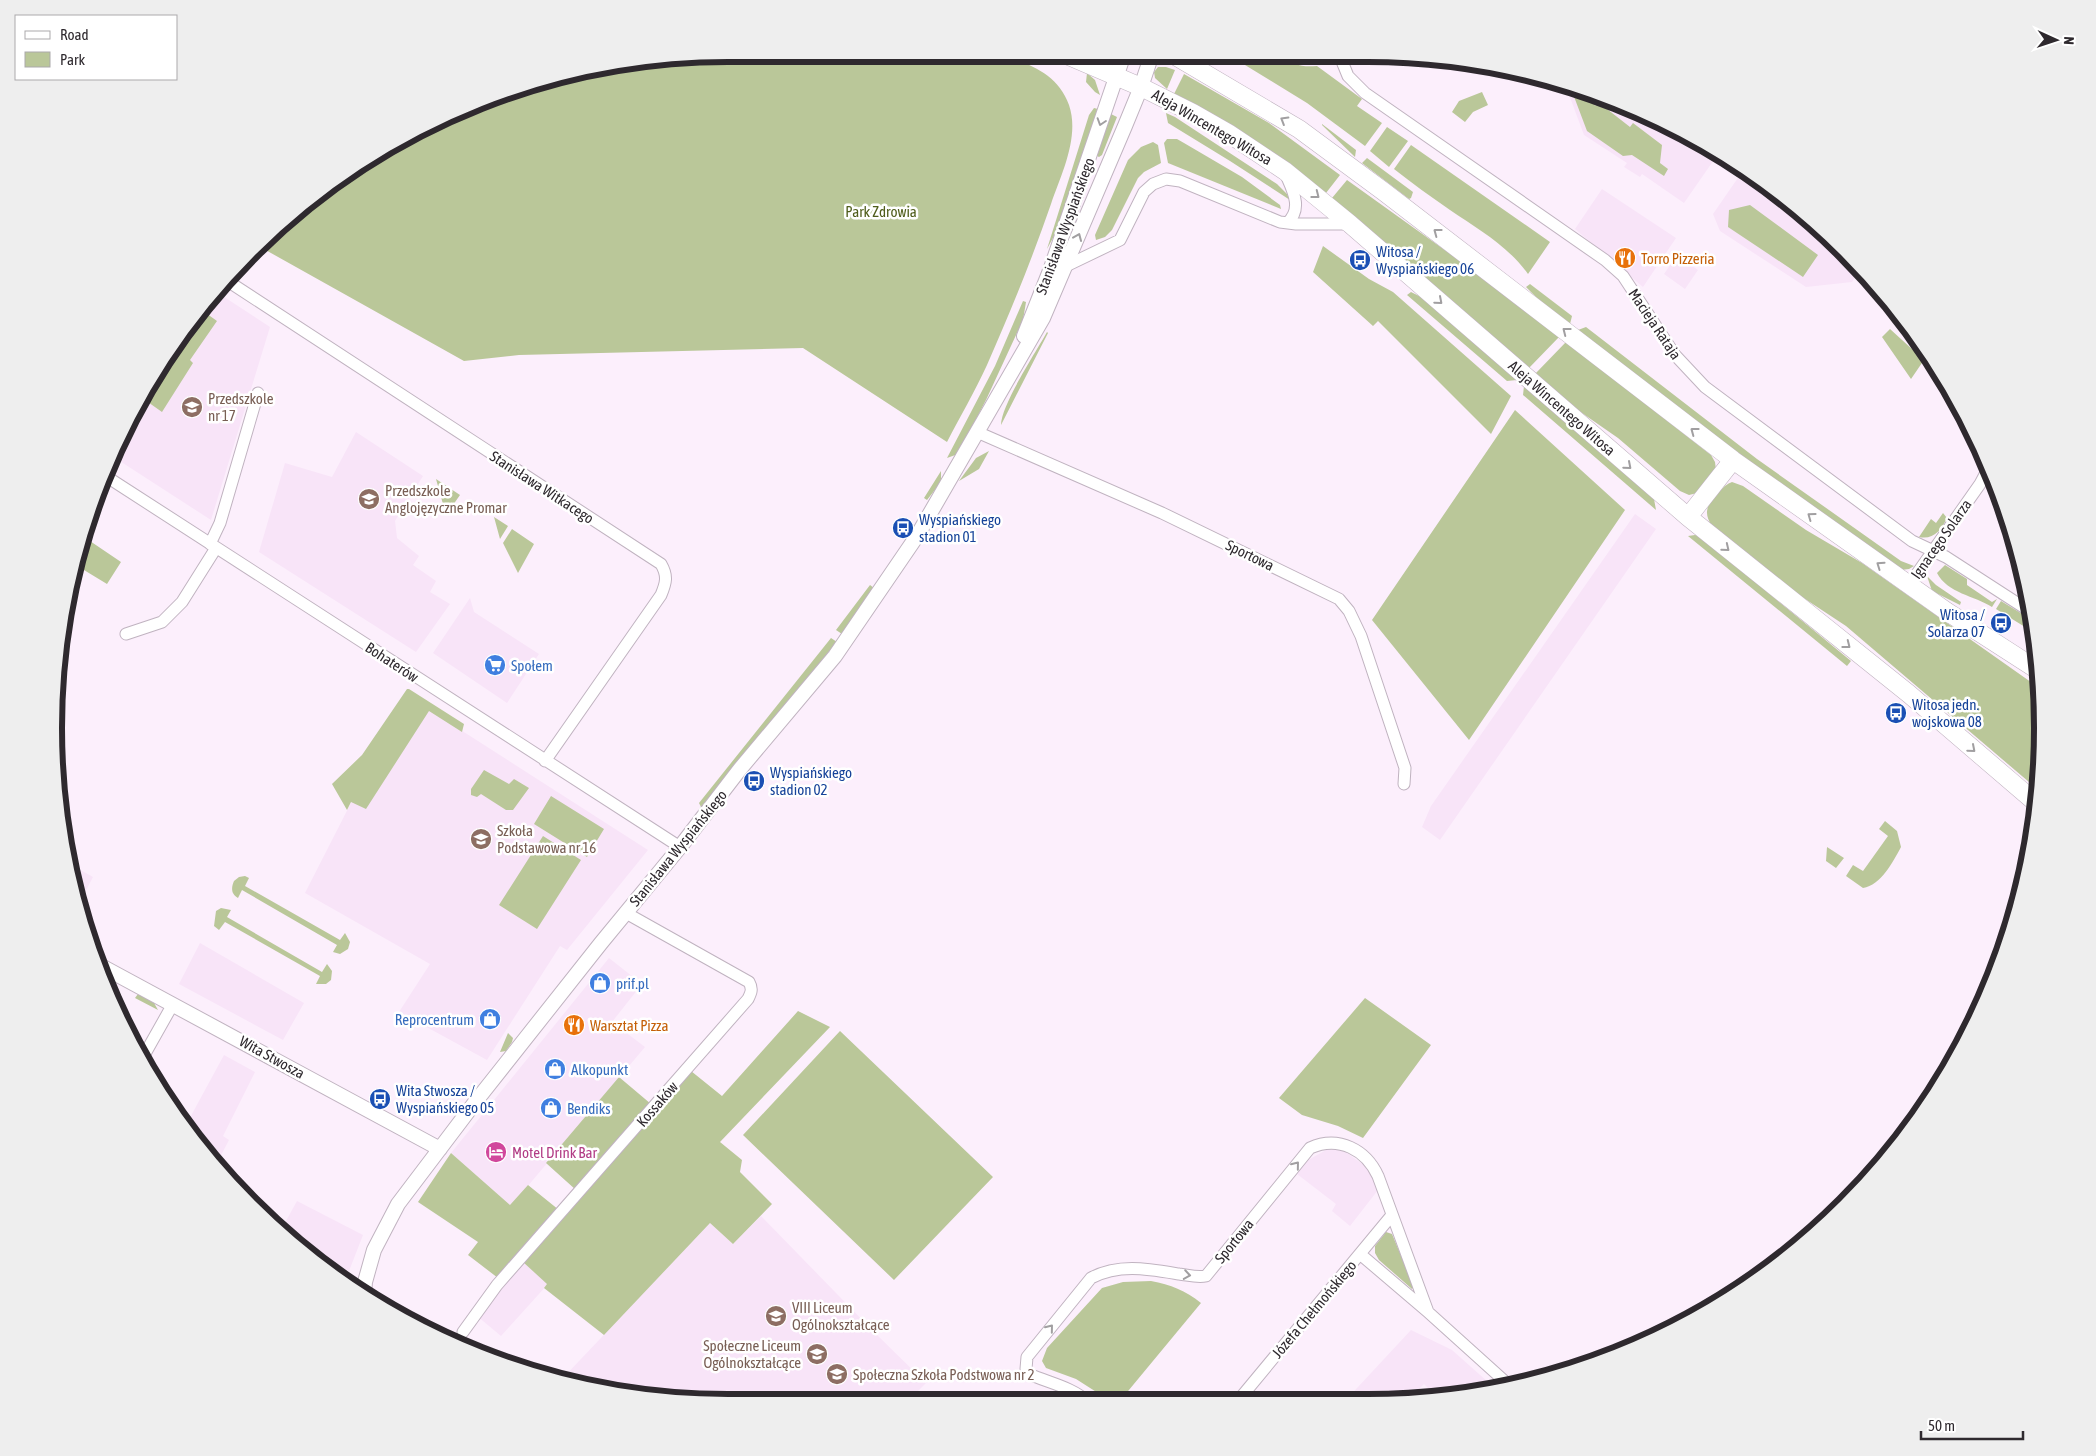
<svg xmlns="http://www.w3.org/2000/svg" width="2096" height="1456" font-family="'Asap Condensed',sans-serif">
  <style>
    .built { fill: #f8e4f8 }
    .green { fill: #bac799 }
    .lines { fill: none; stroke-linecap: round; stroke-linejoin: round }
    .minor-casing { stroke: #c0b3c0; stroke-width: 13 }
    .tertiary-casing { stroke: #c0b3c0; stroke-width: 16 }
    .primary-casing { stroke: #c0b3c0; stroke-width: 19 }
    .minor { stroke: #fff; stroke-width: 11 }
    .tertiary { stroke: #fff; stroke-width: 14 }
    .primary { stroke: #fff; stroke-width: 18 }
    .oneway { stroke: #a19fa1 }
    .labels { text-anchor: middle; dominant-baseline: central; stroke-width: 5; stroke-linejoin: round; paint-order: stroke }
    .street-label { font-size: 15px; fill: #2e292e; stroke: #fff }
    .park-label { font-size: 15px; fill: #4f5d1b; stroke: #fff }
    .transit-label { font-size: 15px; fill: #164399; stroke: #fff; text-anchor: start }
    .food-label { font-size: 15px; fill: #c56008; stroke: #fff; text-anchor: start }
    .education-label { font-size: 15px; fill: #785e54; stroke: #fff; text-anchor: start }
    .shop-label { font-size: 15px; fill: #366cbe; stroke: #fff; text-anchor: start }
    .hotel-label { font-size: 15px; fill: #b23c85; stroke: #fff; text-anchor: start }
    .rim { fill: none; stroke: #2e292e; stroke-width: 6 }
  </style>
  <rect width="100%" height="100%" fill="#fceffc"/>
  <path class="built" d="M1565,84L1585,90L1705,144L1718,154L1684,203L1642,174L1640,177L1624,167L1627,163L1584,135Z
    M1742,172L1845,251L1860,270L1852,282L1806,287L1720,231L1713,214Z
    M1602,189L1676,238L1643,287L1575,229Z
    M1677,255L1698,270L1685,289L1664,274Z
    M215,291L270,327L211,520L112,456L135,414L166,366L167,354Z
    M356,432L423,476L395,521L397,538L419,556L413,565L436,581L430,592L450,604L416,652L259,552L285,463L332,477Z
    M1635,514L1656,529L1440,840L1422,827L1431,806Z
    M470,598L474,612L539,654L507,703L433,653Z
    M406,695L648,850L567,950L560,946L487,1060L399,1012L430,964L305,893Z
    M68,863L93,877L81,900Z
    M200,943L304,1003L283,1040L179,984Z
    M609,958L642,984L612,1022L645,1047L511,1206L451,1153Z
    M224,1055L255,1072L223,1136L229,1140L217,1163L186,1125Z
    M1328,1149L1344,1151L1371,1170L1378,1190L1350,1226L1332,1211L1336,1204L1297,1174L1308,1160Z
    M297,1201L363,1235L349,1271L315,1257L281,1230Z
    M761,1216L875,1333L926,1383L907,1402H728L596,1389L562,1379L710,1223L733,1244Z
    M523,1262L548,1284L501,1336L477,1316Z
    M1411,1330L1452,1350L1497,1390L1436,1396L1424,1384L1410,1398L1368,1402H1344Z"/>
  <path class="green" d="M728,54H995C1026,62 1057,72 1069,105C1080,137 1061,175 1051,204C1032,259 1010,313 987,365C975,391 960,417 947,442L803,348L519,355L464,361L262,248L354,167L430,123L553,77Z
    M1227,54H1284C1293,66 1302,67 1317,66L1362,99L1357,106L1382,123L1365,146L1307,103Z
    M1158,67H1166L1175,70L1167,89L1155,78L1154,72Z
    M1087,73L1095,80L1100,95L1095,92L1086,82Z
    M1184,74L1269,123L1340,175L1326,193C1278,154 1228,123 1174,94Z
    M1570,86L1591,92L1595,106L1598,102L1630,127L1633,123L1662,145L1660,163L1668,169L1664,176L1632,155L1623,156L1587,131Z
    M1482,92L1488,105L1473,112L1465,122L1452,112L1459,101Z
    M1094,108L1098,109L1066,214L1047,249L1089,115Z
    M1166,113L1175,117L1277,184L1287,194L1290,200L1230,161L1168,123Z
    M1111,114L1117,117L1102,155L1099,157L1097,156Z
    M1322,124L1356,150L1355,157L1322,125Z
    M1387,127L1408,141L1389,167L1370,151Z
    M1167,139H1177L1184,143L1242,177L1280,205L1281,209L1168,163L1164,143Z
    M1153,142L1158,145L1161,163L1144,172L1138,178L1112,230L1105,237L1096,240L1095,235L1128,160L1141,147Z
    M1411,145L1550,242L1528,274C1508,246 1478,229 1450,210C1431,197 1412,183 1394,169Z
    M1367,158L1413,192L1411,198L1409,199L1362,163Z
    M1347,180L1481,276L1559,337L1529,368L1332,198Z
    M1750,205L1818,255L1803,277L1728,227L1729,210Z
    M1323,246L1369,279L1393,292L1511,396L1491,434L1378,321L1373,326L1313,272Z
    M1530,284L1572,316L1570,324L1537,298L1526,287Z
    M1411,292L1423,298L1517,380L1507,381L1407,295Z
    M1023,301L1026,302L1023,320L986,400L958,454L947,458L995,366Z
    M203,311L217,321L190,360L193,363L162,412L145,400L163,365L162,364L175,344L179,347Z
    M1586,327L1757,459L1901,561L1914,566L1909,569L1901,570L1720,440L1578,330Z
    M1890,329L1924,360L1911,379L1882,337Z
    M1047,332L1048,333L1001,425C1001,405 1036,352 1047,332Z
    M1566,342L1711,455L1715,462L1716,470L1697,493L1689,495L1680,491L1618,438L1569,404L1535,374Z
    M1524,386L1654,499L1656,510L1523,395Z
    M1515,410L1625,510L1469,740L1372,620Z
    M989,451L979,469L959,481L976,458Z
    M941,471V482L927,500L924,498Z
    M436,479L460,495L446,515Z
    M1732,482L1743,486L1806,530L1862,563L2038,687L2042,728L2036,788L1846,626L1796,593L1711,525C1709,521 1707,517 1707,513C1706,503 1723,485 1732,482Z
    M1943,513L1947,518C1941,531 1933,540 1919,537L1931,519L1936,523Z
    M494,517L508,526L500,539Z
    M512,529L534,544L518,573L503,543Z
    M1695,535L1699,536L1851,661L1847,666L1688,536Z
    M87,539L121,562L107,584L79,567Z
    M1945,565L1967,579V585L1992,602L1997,599L1992,607C1975,596 1947,593 1937,573Z
    M1927,576L1936,585L1961,602L1960,605L1932,591Z
    M870,585L874,588L842,634L836,630Z
    M2001,601L2032,620L2033,632L1996,609Z
    M831,638L837,642L701,807L699,803Z
    M407,689H409L464,724L462,732L429,711L366,809L351,802L347,810L332,784L362,755Z
    M484,770L509,784L514,779L529,788L513,810H506L481,794L477,797L471,795V789Z
    M551,796L604,829L587,857L534,824Z
    M1885,821L1897,831L1901,847C1893,862 1881,885 1863,888L1846,876L1853,865L1863,871L1888,836L1879,829Z
    M543,836L581,860L537,929L499,905Z
    M1827,847L1844,858L1836,868L1826,861Z
    M245,876L249,878L245,886L340,940L345,933L350,942L348,949L340,954L333,952L337,945L242,890L238,898C231,894 231,888 234,881L239,877Z
    M221,908L231,910L227,917L322,972L327,964L332,971L331,980L326,984H316L320,976L225,922L219,930L214,926L216,911Z
    M138,994L154,1003L158,1010L135,998Z
    M1365,998L1431,1045L1363,1138L1338,1126L1302,1115L1279,1098Z
    M798,1011L830,1027L720,1142L742,1160L740,1172L772,1204L733,1244L710,1223L604,1335L544,1288L547,1284L523,1262L691,1071L722,1096Z
    M840,1031L993,1177L894,1280L743,1135Z
    M508,1033L513,1038L512,1042L506,1051L500,1052Z
    M619,1077L651,1104L576,1190L546,1163Z
    M451,1153L510,1205L528,1185L559,1210L498,1278L468,1255L478,1242L418,1202Z
    M1386,1232L1392,1234L1414,1287L1412,1289L1379,1260L1375,1253V1246Z
    M1151,1281C1171,1285 1185,1290 1201,1303L1119,1402H1112L1076,1379L1046,1368L1042,1361L1047,1348L1102,1288L1123,1282Z"/>
  <g class="lines">
    <g class="minor-casing">
      <path id="minor" d="M1339,54L1348,76L1365,93L1605,260L1623,276L1675,355L1705,387L1912,541L1946,557L2031,612
        M1286,175C1293,191 1303,209 1287,223
        M1066,266L1120,240L1144,192L1153,184L1166,179L1180,181L1280,222L1296,224H1350
        M226,280L661,564C668,576 666,583 661,595L545,761
        M977,432L1162,513L1339,599L1349,611L1361,636L1405,768L1404,784
        M104,475L680,847
        M210,544L220,523L258,393
        M1909,585L1980,484L1989,467
        M126,634L162,622L182,602L216,548
        M142,1059L173,1004
        M1360,1254L1427,1311
        M463,1332L497,1285L748,999C751,993 753,989 749,982L626,913
        M1088,1402C1072,1387 1049,1383 1029,1374L1026,1369L1027,1357L1091,1278C1119,1263 1149,1269 1179,1274C1188,1275 1197,1278 1206,1276L1310,1148C1339,1135 1366,1150 1378,1176L1428,1312L1510,1386
        M1237,1402L1392,1215"/>
    </g>
    <g class="tertiary-casing">
      <path id="tertiary" d="M1024,336L1051,268L1124,54
        M103,967L440,1149
        M364,1294L365,1282L374,1250L398,1204L476,1101L601,943L680,847L740,769L835,656L917,536L1043,318L1125,126L1141,87L1152,54"/>
    </g>
    <g class="primary-casing">
      <path id="primary" d="M1064,54L1141,87L1193,113L1228,133L1285,171L1350,224L1688,517L1909,694L2035,802
        M1172,54L1299,129L1383,191L1733,460L1946,611L2036,669
        M1688,517L1733,460"/>
    </g>
    <use href="#minor" class="minor"/>
    <use href="#tertiary" class="tertiary"/>
    <use href="#primary" class="primary"/>
  </g>
  <defs><path id="oneway-chevron" d="M-2-3.5L2.5 0L-2 3.5" fill="none" stroke-width="1.6" stroke-linecap="round" stroke-linejoin="round" transform="scale(1.25)"/></defs>
  <g class="oneway">
    <use href="#oneway-chevron" transform="translate(1284 120) rotate(-149)"/>
    <use href="#oneway-chevron" transform="translate(1101 122) rotate(108)"/>
    <use href="#oneway-chevron" transform="translate(1316 195) rotate(38)"/>
    <use href="#oneway-chevron" transform="translate(1437 232) rotate(-143)"/>
    <use href="#oneway-chevron" transform="translate(1078 237) rotate(-67)"/>
    <use href="#oneway-chevron" transform="translate(1439 301) rotate(41)"/>
    <use href="#oneway-chevron" transform="translate(1566 331) rotate(-142)"/>
    <use href="#oneway-chevron" transform="translate(1694 431) rotate(-143)"/>
    <use href="#oneway-chevron" transform="translate(1628 466) rotate(41)"/>
    <use href="#oneway-chevron" transform="translate(1811 516) rotate(-144)"/>
    <use href="#oneway-chevron" transform="translate(1726 548) rotate(39)"/>
    <use href="#oneway-chevron" transform="translate(1880 565) rotate(-145)"/>
    <use href="#oneway-chevron" transform="translate(1847 645) rotate(38)"/>
    <use href="#oneway-chevron" transform="translate(1972 749) rotate(41)"/>
    <use href="#oneway-chevron" transform="translate(1296 1165) rotate(-51)"/>
    <use href="#oneway-chevron" transform="translate(1187 1275) rotate(9)"/>
    <use href="#oneway-chevron" transform="translate(1050 1328) rotate(-51)"/>
  </g>
  <defs>
    <g id="restaurant-disc" transform="scale(1.125)"><circle r="9.5" fill="#e8710a" stroke="#fff"/><path d="M-5-6h1v4h1v-4h1v4h1v-4h1v5L-1.5 .5V6h-2V.5L-5-1ZM5-6V6H3V1.5H1.5Q1.5-4 5-6Z" fill="#fff"/></g>
    <g id="bus-disc" transform="scale(1.125)"><circle r="9.5" fill="#1a4fb4" stroke="#fff"/><path d="M-5-6H5V4H4V6H2V4H-2V6H-4V4H-5ZM-3.5-4V0h7V-4ZM-3.5 1.2v1.5H-2V1.2ZM2 1.2v1.5H3.5V1.2Z" fill="#fff"/></g>
    <g id="school-disc" transform="scale(1.125)"><circle r="9.5" fill="#8d6e63" stroke="#fff"/><path d="M0-5L7-2L0 1L-7-2ZM-4 1L0 2.5L4 1V4Q0 6-4 4Z" fill="#fff"/></g>
    <g id="supermarket-disc" transform="scale(1.125)"><circle r="9.5" fill="#3f7fe0" stroke="#fff"/><path d="M-6-5.5h2.5l.6 2H6L4.5 2H-2.5L-4.4-4H-6ZM-1.5 3.2a1.3 1.3 0 1 0 .1 0ZM3 3.2a1.3 1.3 0 1 0 .1 0Z" fill="#fff"/></g>
    <g id="shop-disc" transform="scale(1.125)"><circle r="9.5" fill="#3f7fe0" stroke="#fff"/><path d="M-5-2.5h2.3a2.7 3.5 0 0 1 5.4 0H5L5.5 6h-11ZM-1.5-2.5h3a1.5 2.3 0 0 0-3 0Z" fill="#fff"/></g>
    <g id="hotel-disc" transform="scale(1.125)"><circle r="9.5" fill="#d1479c" stroke="#fff"/><path d="M-6-4.5h1.5V1H6V5H4.5V3h-9V5H-6ZM-4 0a1.8 1.8 0 1 1 3.6 0ZM.5 0V-2.5h3Q6-2.5 6 0Z" fill="#fff"/></g>
  </defs>
  <g fill-rule="evenodd">
    <use href="#restaurant-disc" x="1625" y="258"/>
    <use href="#bus-disc" x="1360" y="260"/>
    <use href="#school-disc" x="192" y="407"/>
    <use href="#school-disc" x="369" y="499"/>
    <use href="#bus-disc" x="903" y="528"/>
    <use href="#bus-disc" x="2001" y="623"/>
    <use href="#supermarket-disc" x="495" y="665"/>
    <use href="#bus-disc" x="1896" y="713"/>
    <use href="#bus-disc" x="754" y="781"/>
    <use href="#school-disc" x="481" y="839"/>
    <use href="#shop-disc" x="600" y="983"/>
    <use href="#shop-disc" x="490" y="1019"/>
    <use href="#restaurant-disc" x="574" y="1025"/>
    <use href="#shop-disc" x="555" y="1069"/>
    <use href="#bus-disc" x="380" y="1099"/>
    <use href="#shop-disc" x="551" y="1108"/>
    <use href="#hotel-disc" x="496" y="1152"/>
    <use href="#school-disc" x="776" y="1316"/>
    <use href="#school-disc" x="817" y="1354"/>
    <use href="#school-disc" x="837" y="1374"/>
  </g>
  <g class="labels">
    <g class="street-label">
      <text transform="translate(1212 127) rotate(30)">Aleja Wincentego Witosa</text>
      <text transform="translate(1065 226) rotate(-70)">Stanisława Wyspiańskiego</text>
      <text transform="translate(1655 324) rotate(56)">Macieja Rataja</text>
      <text transform="translate(1562 408) rotate(41)">Aleja Wincentego Witosa</text>
      <text transform="translate(542 487) rotate(33)">Stanisława Witkacego</text>
      <text transform="translate(1941 539) rotate(-55)">Ignacego Solarza</text>
      <text transform="translate(1250 555) rotate(26)">Sportowa</text>
      <text transform="translate(392 662) rotate(33)">Bohaterów</text>
      <text transform="translate(678 848) rotate(-51)">Stanisława Wyspiańskiego</text>
      <text transform="translate(272 1057) rotate(29)">Wita Stwosza</text>
      <text transform="translate(657 1104) rotate(-49)">Kossaków</text>
      <text transform="translate(1234 1241) rotate(-51)">Sportowa</text>
      <text transform="translate(1314 1309) rotate(-50)">Józefa Chełmońskiego</text>
    </g>
    <g class="park-label">
      <text x="881" y="211">Park Zdrowia</text>
    </g>
    <g class="transit-label">
      <text x="1376" y="251">Witosa /<tspan x="1376" dy="17">Wyspiańskiego 06</tspan></text>
      <text x="919" y="519">Wyspiańskiego<tspan x="919" dy="17">stadion 01</tspan></text>
      <text x="1985" y="614" text-anchor="end">Witosa /<tspan x="1985" dy="17">Solarza 07</tspan></text>
      <text x="1912" y="704">Witosa jedn.<tspan x="1912" dy="17">wojskowa 08</tspan></text>
      <text x="770" y="772">Wyspiańskiego<tspan x="770" dy="17">stadion 02</tspan></text>
      <text x="396" y="1090">Wita Stwosza /<tspan x="396" dy="17">Wyspiańskiego 05</tspan></text>
    </g>
    <g class="food-label">
      <text x="1641" y="258">Torro Pizzeria</text>
      <text x="590" y="1025">Warsztat Pizza</text>
    </g>
    <g class="education-label">
      <text x="208" y="398">Przedszkole<tspan x="208" dy="17">nr 17</tspan></text>
      <text x="385" y="490">Przedszkole<tspan x="385" dy="17">Anglojęzyczne Promar</tspan></text>
      <text x="497" y="830">Szkoła<tspan x="497" dy="17">Podstawowa nr 16</tspan></text>
      <text x="792" y="1307">VIII Liceum<tspan x="792" dy="17">Ogólnokształcące</tspan></text>
      <text x="801" y="1345" text-anchor="end">Społeczne Liceum<tspan x="801" dy="17">Ogólnokształcące</tspan></text>
      <text x="853" y="1374">Społeczna Szkoła Podstwowa nr 2</text>
    </g>
    <g class="shop-label">
      <text x="511" y="665">Społem</text>
      <text x="616" y="983">prif.pl</text>
      <text x="474" y="1019" text-anchor="end">Reprocentrum</text>
      <text x="571" y="1069">Alkopunkt</text>
      <text x="567" y="1108">Bendiks</text>
    </g>
    <g class="hotel-label">
      <text x="512" y="1152">Motel Drink Bar</text>
    </g>
  </g>
  <path d="M0 0H2096V1456H0ZM728 62H1368A666 666 0 0 1 2034 728V728A666 666 0 0 1 1368 1394H728A666 666 0 0 1 62 728V728A666 666 0 0 1 728 62Z" fill="#eee" fill-rule="evenodd"/>
  <path class="rim" d="M728 62H1368A666 666 0 0 1 2034 728V728A666 666 0 0 1 1368 1394H728A666 666 0 0 1 62 728V728A666 666 0 0 1 728 62Z"/>
  <rect x="15" y="15" width="162" height="65" fill="#ffffff" stroke="#aba9ab"/>
  <rect x="25" y="31" width="25" height="8" fill="#ffffff" stroke="#aba9ab"/>
  <text x="60" y="40" font-size="15" fill="#2e292e">Road</text>
  <rect x="25" y="52" width="25" height="15" fill="#bac799" stroke="#aba9ab"/>
  <text x="60" y="65" font-size="15" fill="#2e292e">Park</text>
  <g transform="translate(2056 40) rotate(93)" stroke="#ffffff" stroke-width="4" paint-order="stroke">
  <path d="M0-4L9 19L0 12L-9 19Z" fill="#2e292e"/>
  <text y="-8" font-size="14" font-weight="bold" text-anchor="middle" fill="#2e292e">N</text>
  </g>
  <path d="M1921 1431v8h102v-8" fill="none" stroke="#2e292e" stroke-width="2.5"/>
  <text x="1928" y="1431" font-size="15" fill="#2e292e" stroke="#ffffff" stroke-width="4" paint-order="stroke">50 m</text>
</svg>
